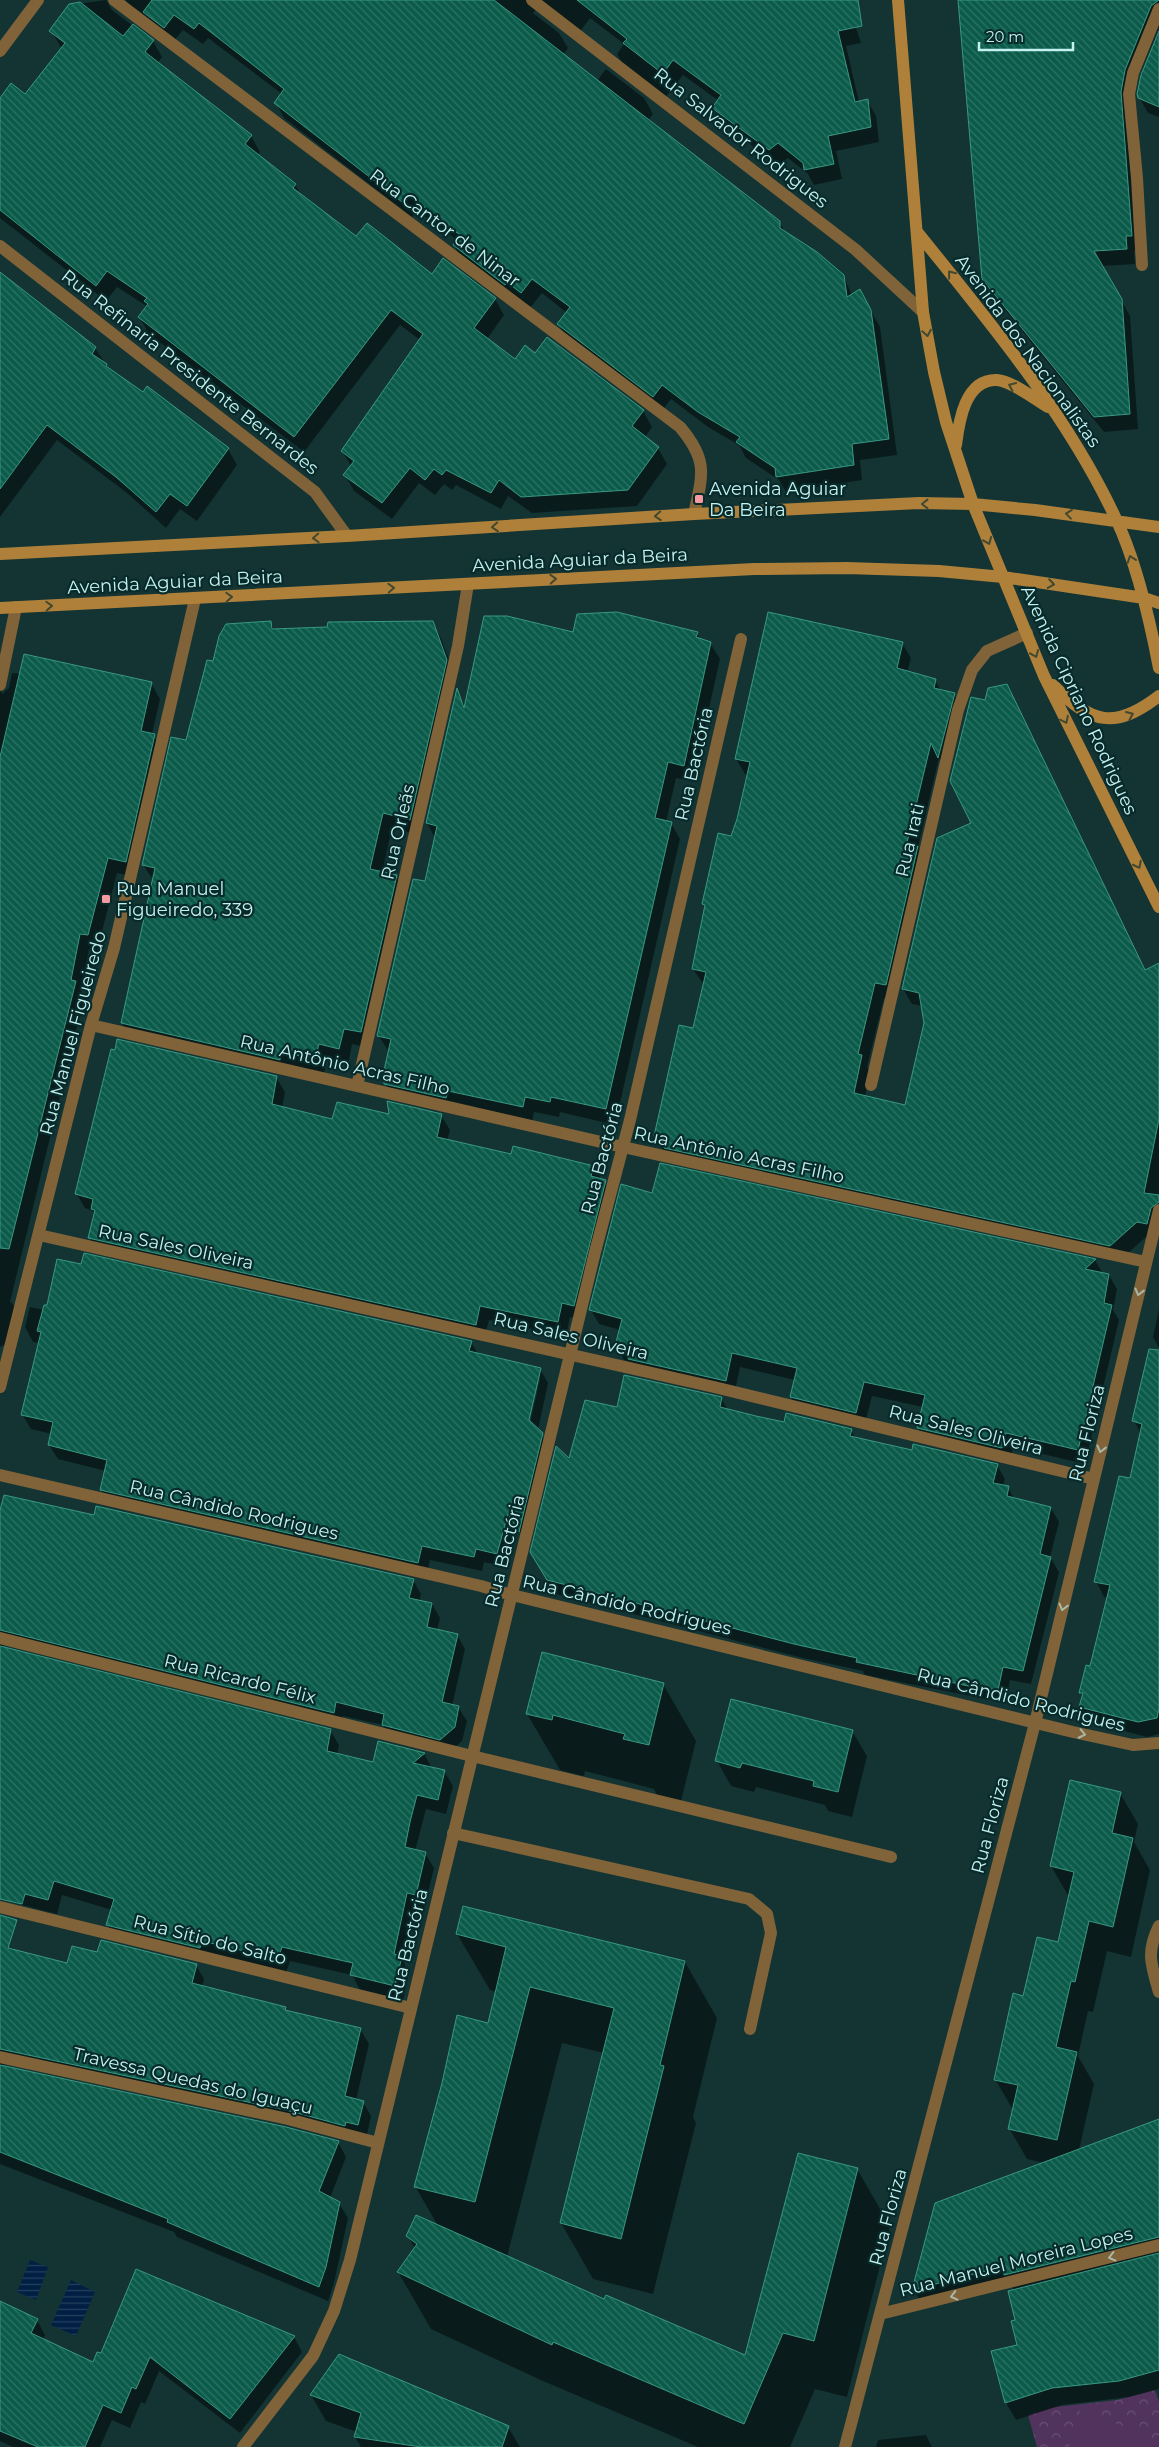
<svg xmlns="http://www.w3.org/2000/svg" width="1159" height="2447" font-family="Montserrat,sans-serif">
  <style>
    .park { fill: url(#park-crowns) }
    .garden { fill: #51335e }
    .water { fill: url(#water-rules) }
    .shadow { fill: #0007; fill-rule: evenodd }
    .building { fill: url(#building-back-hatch); stroke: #399882 }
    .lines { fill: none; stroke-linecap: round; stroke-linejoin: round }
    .service { stroke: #816339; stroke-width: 12 }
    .minor { stroke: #816339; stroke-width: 12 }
    .secondary { stroke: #af8039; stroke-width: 12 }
    .oneway { stroke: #42482f }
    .oneway2 { stroke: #a9b8a7 }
    .poi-dot { fill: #f49aa1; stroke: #082a2a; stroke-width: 2 }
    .labels { text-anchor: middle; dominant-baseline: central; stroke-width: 4.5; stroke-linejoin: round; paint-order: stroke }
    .street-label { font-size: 18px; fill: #c3f1f0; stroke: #082a2a }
    .poi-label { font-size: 18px; fill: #c3f1f0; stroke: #082a2a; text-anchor: start }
  </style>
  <defs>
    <pattern id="park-crowns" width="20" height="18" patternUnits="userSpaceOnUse" patternTransform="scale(1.25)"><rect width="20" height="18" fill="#51335e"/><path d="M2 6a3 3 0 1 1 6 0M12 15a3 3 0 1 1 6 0" fill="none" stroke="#685175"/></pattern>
    <pattern id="water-rules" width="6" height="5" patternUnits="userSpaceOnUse" patternTransform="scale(1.25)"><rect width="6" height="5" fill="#011f42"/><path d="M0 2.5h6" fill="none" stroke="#24405e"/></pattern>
    <pattern id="building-back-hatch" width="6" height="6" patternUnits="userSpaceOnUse" patternTransform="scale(1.25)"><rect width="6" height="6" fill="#0b5b4b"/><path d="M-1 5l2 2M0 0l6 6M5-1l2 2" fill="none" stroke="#2d7365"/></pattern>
  </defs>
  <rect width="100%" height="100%" fill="#143434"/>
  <path class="park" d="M1155,2390L1159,2402V2447H1037L1028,2415L1055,2407L1117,2400Z"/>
  <path class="garden" d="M1081,2409L1159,2442V2447H1069Z"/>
  <path class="water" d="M30,2260L48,2267L36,2300L17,2292Z
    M71,2280L95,2292L76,2336L51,2325Z"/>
  <path class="shadow" d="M106,0L112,10L153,41L162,57L157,64L251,136L260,152L258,155L295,184L302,196L357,237L432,275L495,299L504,315L487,339L515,360L535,355L643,411L652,427L645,437L658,448L667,464L637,506L532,513L508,496L501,509L456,485L452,490L444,484L435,495L419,483L392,519L354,491L345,475L351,466L342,451L420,340L400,325L304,452L149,334L140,318L148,307L117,287L106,301L0,218V100L25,96L62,49L51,31L70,5Z
    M126,0H847L861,43L846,46L859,102L867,100L876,116L879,142L836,151L842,179L814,185L808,174L788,158L778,165L722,123L713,108L719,101L683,75L664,99L626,70L617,54L624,44L590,18L579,33L537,8L533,13L559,33L568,48L563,55L597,81L606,69L644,98L653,114L649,119L657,127L779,222L786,233L843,275L852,295L868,306L880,327L897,455L860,460L862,480L786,492L779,480L746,458L739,445L708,427L671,399L662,411L567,340L559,324L567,313L542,293L530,308L463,261L454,245L458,241L417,210L412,217L284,118L276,103L282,94L208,38L203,44L183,30L173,42L132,11Z
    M961,0H1159V27L1134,86L1140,251H1134L1135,264L1102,266L1130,316L1138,429L1104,432L993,295L983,279Z
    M1159,34V117L1148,113L1139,97Z
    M0,273L95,348L109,369L228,449L237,465L197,521L180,509L166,528L127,493L57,440L0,517Z
    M270,622L275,630L432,622L441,638L455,676L419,835L392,828L382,873L396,876L405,892L370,1048L352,1044L348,1064L327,1059L324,1074L131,1039L122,1023L154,881L143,865L214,663Z
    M574,633H697L701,640L710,643L720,659L693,781L676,778L666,822L671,823L680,839L615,1125L560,1112L559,1117L534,1112L532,1122L395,1100L386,1084L389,1052L378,1035L426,883L435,838L427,823L457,692L465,706Z
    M902,643L911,658L907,673L935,680L941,691L954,694L963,710L947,771L939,758L918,847L926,862L894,1000L884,998L867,1067L870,1072L865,1097L906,1106L925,1023L922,1006L912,1004L903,989L973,823L951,781L972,698L1145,972L1159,978V1226L1156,1239L1146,1237L1119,1261L664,1152L655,1136L694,1030L704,985L693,969L706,909L703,904L732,837L748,775L745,774L736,759Z
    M12,673L151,683L160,699L152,734L164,751L135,877L117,873L97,951L89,949L81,992L84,998L10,1302L12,1303L22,1319L17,1339L0,1347V686L2,694L9,688Z
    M276,1077L285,1092L282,1108L333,1120L441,1115L450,1130L447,1141L512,1156L593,1167L613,1196L582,1320L570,1317L566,1336L489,1320L484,1339L98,1252L89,1237L95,1214L93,1211L85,1208L76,1193Z
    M661,1165L1095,1260L1103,1274L1109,1275L1117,1289L1113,1310L1119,1320L1085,1464L1013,1447L1010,1462L926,1442L918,1428L923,1407L872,1396L864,1427L799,1411L791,1397L795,1380L740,1367L734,1395L637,1373L631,1362L624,1360L616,1346L620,1330L599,1324L591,1310L653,1194Z
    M30,1307L44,1310L471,1342L478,1354L540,1369L548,1383L538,1430L550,1449L527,1544L517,1526L505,1567L484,1562L482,1571L430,1560L426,1577L110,1504L101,1490L106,1471L58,1459L49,1445L52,1434L31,1429L22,1414L39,1343L33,1342L25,1327ZM537,1379H540L529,1427L526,1426Z
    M1159,1309V1348L1153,1337Z
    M1159,1397V1734L1147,1737L1090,1722L1081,1707L1083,1697L1081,1693L1091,1667L1109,1598L1104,1597L1096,1581L1131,1479L1141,1434L1134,1421Z
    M721,1398L728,1410L785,1423L851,1430L856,1439L913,1452L997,1465L1005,1479L1003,1486L1008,1488L1015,1500L1051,1508L1059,1522L1050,1557L1059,1572L1031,1684L1010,1680L1006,1703L865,1675L863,1671L803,1658L556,1594L532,1552L570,1460L618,1409Z
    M0,1515L95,1516L413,1580L421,1594L419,1602L432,1604L440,1618L437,1630L457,1635L465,1649L452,1706L458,1707L467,1721L462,1741L448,1753L391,1739L383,1725L343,1716L342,1726L5,1644L2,1648L330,1730L339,1745L337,1755L374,1764L424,1754L432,1768L444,1771L453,1786L446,1814L426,1809L415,1851L425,1853L434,1868L424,1909L415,1907L403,1961L409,1972L403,2000L360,1990L352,1975L290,1961L286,1973L116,1939L107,1924L112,1910L62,1895L57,1914L22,1905L15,1894L0,1890Z
    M663,1684L696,1741L681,1801L657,1795L654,1789L585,1771L584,1776L560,1770L527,1714Z
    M852,1731L867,1756L852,1817L828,1811L825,1805L756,1787L754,1792L731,1786L717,1761Z
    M1120,1793L1138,1824L1134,1842L1150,1870L1131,1957L1107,1951L1093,2012L1088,2011L1078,2056L1094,2084L1079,2150L1159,2120V2389L1129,2397L1062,2405L1016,2420L1006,2403L993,2352L1019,2346L1014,2290L1010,2284L923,2306L914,2290L936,2204L1044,2163L1027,2159L1009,2128L1013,2110L995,2079L1024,1997L1059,1944L1069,1897L1051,1866Z
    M457,1934L685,1962L717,2018L693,2117L696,2123L653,2294L593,2279L561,2223L604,2053L562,2043L507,2257L604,2301L746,2357L857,2169L890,2226L847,2397L815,2389L790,2447H698L543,2381L431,2329L398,2272L415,2249L408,2236L438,2226L415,2186L489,2025L497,1992L490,1990Z
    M0,1947L68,1964L98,1954L196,1965L204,1979L202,1987L285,2008L288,2012L360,2029L369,2044L356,2100L363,2102L371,2116L366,2139L11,2063L0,2066Z
    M0,2067L338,2142L346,2157L330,2198L339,2203L348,2218L334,2283L328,2301L177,2237L174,2232L0,2164Z
    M0,2302L37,2320L45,2335L43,2340L93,2364L294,2337L302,2352L240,2433L159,2371L145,2404L141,2402L130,2428L112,2420L100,2447H13L0,2441Z
    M311,2395L508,2427L520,2447H361L355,2437L357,2432L326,2421Z
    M926,2435L932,2447H876L878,2440Z"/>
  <path class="building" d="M152,0H494L780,221V228L817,252L844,275L847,297L860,289L871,310L889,439L852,444L854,465L776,477L775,468L736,442L740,437L698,412L662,385L653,397L557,324L570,307L532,279L521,293L507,282L505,285L453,245L460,235L408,195L402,202L274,103L284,89L199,23L194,29L174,15L164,28L143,12Z
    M577,0H858L862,26L838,31L855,102L868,99L871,127L828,136L834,164L804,170L803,163L778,143L769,150L712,108L721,95L673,60L663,74L623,43L627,39Z
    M958,0H1159L1151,6L1125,70L1121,92L1132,236H1126L1127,249L1094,251L1122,299L1130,414L1094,417L982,279Z
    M80,2L123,36L133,24L154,40L145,52L252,135L245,144L296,184L293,188L356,236L367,223L432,274L443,258L496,298L474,328L515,359L525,345L535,353L547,337L644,410L632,426L659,447L628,490L521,497L499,480L491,493L446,470L442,475L434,469L425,480L410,468L382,503L343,475L354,461L341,451L423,334L391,310L294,437L138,317L148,304L144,301L147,298L107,271L96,286L0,210V98L11,83L25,94L65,43L49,31L69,4Z
    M1159,31V107L1138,98L1137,94L1141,75Z
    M0,272L96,347L92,354L107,364L106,366L143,392L147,386L229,448L187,506L170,494L156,512L116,477L47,425L0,489Z
    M617,612L698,632L696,637L711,642L684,766L668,762L655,818L672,822L606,1109L551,1097L550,1102L525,1097L523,1107L448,1091L446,1098L384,1084L383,1075L391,1039L377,1036L413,879L425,881L437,826L426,823L457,688L464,708L484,616H507L573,632L577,614Z
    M768,612L903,642L897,668L936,679L934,688L955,693L938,758L931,743L905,851L918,846L886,985L875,983L858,1054L862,1055L854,1093L905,1105L924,1023L919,993L902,989L937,838L971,823L950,781L971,697L985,700L988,688L1007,684L1145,970L1159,963V1119L1144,1193L1159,1195V1202L1151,1208L1147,1224L1137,1222L1110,1246L664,1148L666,1139L654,1136L679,1025L693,1028L706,972L692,969L705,905L702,904L718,833L731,836L737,819L750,762L735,759Z
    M271,621L272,629L327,627L328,622L433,621L447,660L410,820L383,813L370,869L397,875L361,1032L344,1029L339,1049L319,1044L315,1059L281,1052L280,1060L121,1023L155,868L142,865L171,737L186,740L207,660L213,661L219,636L226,624Z
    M24,654L152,682L141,731L155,734L126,862L108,858L88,935L80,934L71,980L76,981L9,1249L0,1248V757Z
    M117,1039L277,1076L272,1104L332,1119L337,1102L389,1114L387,1101L442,1114L437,1137L511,1154L513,1146L594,1166L591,1176L606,1180L574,1306L562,1303L558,1322L480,1306L476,1325L88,1238L95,1210L91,1209L93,1199L75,1194L111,1049L115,1050Z
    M660,1163L1096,1259L1085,1269L1109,1274L1104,1303L1112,1305L1078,1450L1006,1433L1002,1448L917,1428L925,1395L864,1382L856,1413L790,1397L797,1368L732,1353L726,1381L628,1359L630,1350L615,1346L622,1319L589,1310L621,1184L652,1193Z
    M84,1253L472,1341L469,1351L541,1368L529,1420L543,1433L519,1532L508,1514L497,1554L476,1549L474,1557L422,1546L418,1563L100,1490L107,1460L48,1445L53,1422L21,1415L41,1332L37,1331L44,1305H47L57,1259L81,1264Z
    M1149,1349L1159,1350V1708L1157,1718L1138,1722L1079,1707L1083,1693H1079L1086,1665L1090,1666L1110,1585L1094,1582L1119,1476L1130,1478L1142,1424L1132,1421Z
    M624,1375L722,1397L720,1407L756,1416L784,1422L786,1413L852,1429L850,1436L912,1450L913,1444L998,1464L993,1483L1009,1486L1007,1496L1051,1507L1040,1554L1051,1557L1023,1671L1003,1667L998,1690L973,1687L856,1662L857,1658L794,1644L547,1580L530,1552L556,1446L569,1458L585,1400L617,1407Z
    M4,1495L94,1515L96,1506L414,1579L409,1598L432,1603L427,1627L458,1634L442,1702L459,1706L455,1727L440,1740L382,1725L384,1714L336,1702L334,1713L0,1630V1510Z
    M0,1646L331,1729L327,1751L373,1762L378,1741L425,1753L413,1763L445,1770L438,1800L417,1795L410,1822L405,1847L426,1852L416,1895L407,1893L394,1954L402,1956L395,1986L350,1975L353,1963L282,1947L278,1959L202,1941L200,1948L106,1925L114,1899L54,1881L48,1900L25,1894L22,1904L0,1899Z
    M542,1652L664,1683L649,1745L623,1739L625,1734L553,1715L552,1720L526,1714Z
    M731,1699L853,1730L838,1792L813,1786L814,1781L742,1763L740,1768L715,1761Z
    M1070,1780L1121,1792L1112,1833L1133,1838L1113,1927L1089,1921L1075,1982L1071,1981L1056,2047L1077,2052L1057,2140L1008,2129L1018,2085L994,2080L1013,1993L1023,1996L1037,1937L1058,1942L1074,1872L1050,1866Z
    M463,1906L685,1961L660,2065L664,2066L621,2239L560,2223L614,2008L530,1987L475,2202L414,2187L442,2083L457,2015L488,2023L506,1947L456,1934Z
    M0,1915L17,1920L8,1948L67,1963L72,1946L97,1952L101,1940L197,1964L192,1983L286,2007L285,2010L361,2028L345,2096L364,2101L358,2125L346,2122L345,2126L290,2111L0,2049Z
    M0,2065L286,2127L339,2141L319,2191L340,2202L326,2267L319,2287L167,2222L168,2219L0,2152Z
    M1159,2119V2237L1004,2275L1002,2267L912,2290L935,2203Z
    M798,2153L858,2168L814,2341L783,2333L744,2424L553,2342L552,2345L397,2272L417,2244L406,2236L416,2215L604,2299L606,2295L745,2355Z
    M1159,2253V2370L1119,2381L1052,2388L1005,2403L991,2351L1017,2345L1011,2321L1015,2320L1008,2291Z
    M136,2269L295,2336L230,2419L150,2357L136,2389L132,2387L121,2413L103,2405L85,2447H38L0,2431V2301L38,2319L31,2333L93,2362L97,2352L101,2353Z
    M339,2354L509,2426L502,2447H421L354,2437L361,2413L310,2395Z"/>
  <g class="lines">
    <path class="service" d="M1142,265L1137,178L1129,94L1133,73L1159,9
      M0,685L16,607
      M472,1756L891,1857
      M453,1833L749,1899L767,1914L771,1933L750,2029
      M1159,1926C1146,1952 1151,1965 1159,1992"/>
    <path class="minor" d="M114,0L680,427C708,460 703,474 694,514
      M532,0L856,250L923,312
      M0,51L38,0
      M0,246L315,492L347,536
      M91,1025L623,1147L1146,1262
      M871,1085L958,710L972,670L987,651L1027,633
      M357,1086L458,646L468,584
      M39,1235L714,1387L1094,1479
      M0,1387L91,1025L114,948L195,599
      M0,1475L481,1586L512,1595L1073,1732L1133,1745L1159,1743
      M0,1638L472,1756
      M0,1907L411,2008
      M0,2057L288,2119L378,2143
      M880,2314L1159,2245
      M243,2447L313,2356L334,2311L350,2260L595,1252L630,1120L741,639
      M845,2447L1035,1723L1159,1210"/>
    <path class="secondary" d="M898,0L923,312L934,372L946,422L973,504L1044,676L1159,907
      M918,233C990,323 1067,414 1116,519C1137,563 1150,621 1159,668
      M956,445C959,421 965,379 997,380C1012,381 1036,400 1048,407
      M0,554L347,536L694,514L919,503L973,504L1035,510L1159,527
      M0,608L754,569L847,568L939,571L1003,577L1144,598L1159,603
      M1053,685C1091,724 1115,730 1159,696"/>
  </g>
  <defs><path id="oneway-chevron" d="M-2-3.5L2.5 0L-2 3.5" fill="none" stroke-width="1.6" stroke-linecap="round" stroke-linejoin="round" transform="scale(1.25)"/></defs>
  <g class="oneway">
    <use href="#oneway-chevron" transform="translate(951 274) rotate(-128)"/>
    <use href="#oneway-chevron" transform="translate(927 333) rotate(80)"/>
    <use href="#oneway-chevron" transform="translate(1012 386) rotate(-155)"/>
    <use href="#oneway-chevron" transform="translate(925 504) rotate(-180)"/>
    <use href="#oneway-chevron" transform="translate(1069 514) rotate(-173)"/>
    <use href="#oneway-chevron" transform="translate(658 516) rotate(176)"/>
    <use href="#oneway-chevron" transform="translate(495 527) rotate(176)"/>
    <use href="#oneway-chevron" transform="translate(316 538) rotate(177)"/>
    <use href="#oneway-chevron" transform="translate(988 541) rotate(68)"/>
    <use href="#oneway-chevron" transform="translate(1131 559) rotate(-109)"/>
    <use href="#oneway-chevron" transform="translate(553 579) rotate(-3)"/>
    <use href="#oneway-chevron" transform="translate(1051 584) rotate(9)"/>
    <use href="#oneway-chevron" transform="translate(391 588) rotate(-3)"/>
    <use href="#oneway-chevron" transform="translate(229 597) rotate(-3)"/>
    <use href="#oneway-chevron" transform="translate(49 606) rotate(-3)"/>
    <use href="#oneway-chevron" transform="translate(1035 654) rotate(68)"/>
    <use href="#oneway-chevron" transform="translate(1130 715) rotate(-23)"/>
    <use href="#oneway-chevron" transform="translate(1065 720) rotate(64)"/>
    <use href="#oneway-chevron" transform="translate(1138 865) rotate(63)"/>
  </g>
  <g class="oneway2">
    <use href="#oneway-chevron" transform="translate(1139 1292) rotate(104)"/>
    <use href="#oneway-chevron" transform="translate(1101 1449) rotate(104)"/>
    <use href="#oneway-chevron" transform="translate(1063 1607) rotate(104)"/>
    <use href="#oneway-chevron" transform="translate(1082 1734) rotate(12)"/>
    <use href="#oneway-chevron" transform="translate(1112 2257) rotate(166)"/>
    <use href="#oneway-chevron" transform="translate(954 2296) rotate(166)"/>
  </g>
  <g class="poi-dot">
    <rect x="694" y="494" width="10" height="10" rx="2.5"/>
    <rect x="101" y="894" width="10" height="10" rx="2.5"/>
  </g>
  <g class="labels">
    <g class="street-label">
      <text transform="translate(741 138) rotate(38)">Rua Salvador Rodrigues</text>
      <text transform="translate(445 228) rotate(37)">Rua Cantor de Ninar</text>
      <text transform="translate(1028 351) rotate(54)">Avenida dos Nacionalistas</text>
      <text transform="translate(190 372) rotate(38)">Rua Refinaria Presidente Bernardes</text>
      <text transform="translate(580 560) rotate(-3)">Avenida Aguiar da Beira</text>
      <text transform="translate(175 582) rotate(-3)">Avenida Aguiar da Beira</text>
      <text transform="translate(1079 700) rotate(65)">Avenida Cipriano Rodrigues</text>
      <text transform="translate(694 764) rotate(-77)">Rua Bactória</text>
      <text transform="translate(398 832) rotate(-77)">Rua Orleãs</text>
      <text transform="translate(910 840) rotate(-77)">Rua Irati</text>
      <text transform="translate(73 1033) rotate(-75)">Rua Manuel Figueiredo</text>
      <text transform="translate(345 1065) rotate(13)">Rua Antônio Acras Filho</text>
      <text transform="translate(739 1155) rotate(12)">Rua Antônio Acras Filho</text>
      <text transform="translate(602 1158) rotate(-75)">Rua Bactória</text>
      <text transform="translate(176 1247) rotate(12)">Rua Sales Oliveira</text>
      <text transform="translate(571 1336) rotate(13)">Rua Sales Oliveira</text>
      <text transform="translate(966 1430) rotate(14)">Rua Sales Oliveira</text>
      <text transform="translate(1087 1433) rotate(-76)">Rua Floriza</text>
      <text transform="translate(234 1510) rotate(13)">Rua Cândido Rodrigues</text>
      <text transform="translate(505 1551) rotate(-76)">Rua Bactória</text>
      <text transform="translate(627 1605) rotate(13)">Rua Cândido Rodrigues</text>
      <text transform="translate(240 1679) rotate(14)">Rua Ricardo Félix</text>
      <text transform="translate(1021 1700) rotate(14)">Rua Cândido Rodrigues</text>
      <text transform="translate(990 1825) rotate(-75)">Rua Floriza</text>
      <text transform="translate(210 1940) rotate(14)">Rua Sítio do Salto</text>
      <text transform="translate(408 1945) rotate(-76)">Rua Bactória</text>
      <text transform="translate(193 2081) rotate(13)">Travessa Quedas do Iguaçu</text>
      <text transform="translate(888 2217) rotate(-75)">Rua Floriza</text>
      <text transform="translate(1016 2262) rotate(-14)">Rua Manuel Moreira Lopes</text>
    </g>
    <g class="poi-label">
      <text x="709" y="489">Avenida Aguiar<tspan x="709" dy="21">Da Beira</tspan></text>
      <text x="116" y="889">Rua Manuel<tspan x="116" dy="21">Figueiredo, 339</tspan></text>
    </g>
  </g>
  <path d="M979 42v8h94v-8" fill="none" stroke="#c3f1f0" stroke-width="2.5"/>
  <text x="986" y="42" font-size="15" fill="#c3f1f0" stroke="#082a2a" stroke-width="4" paint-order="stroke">20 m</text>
</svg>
